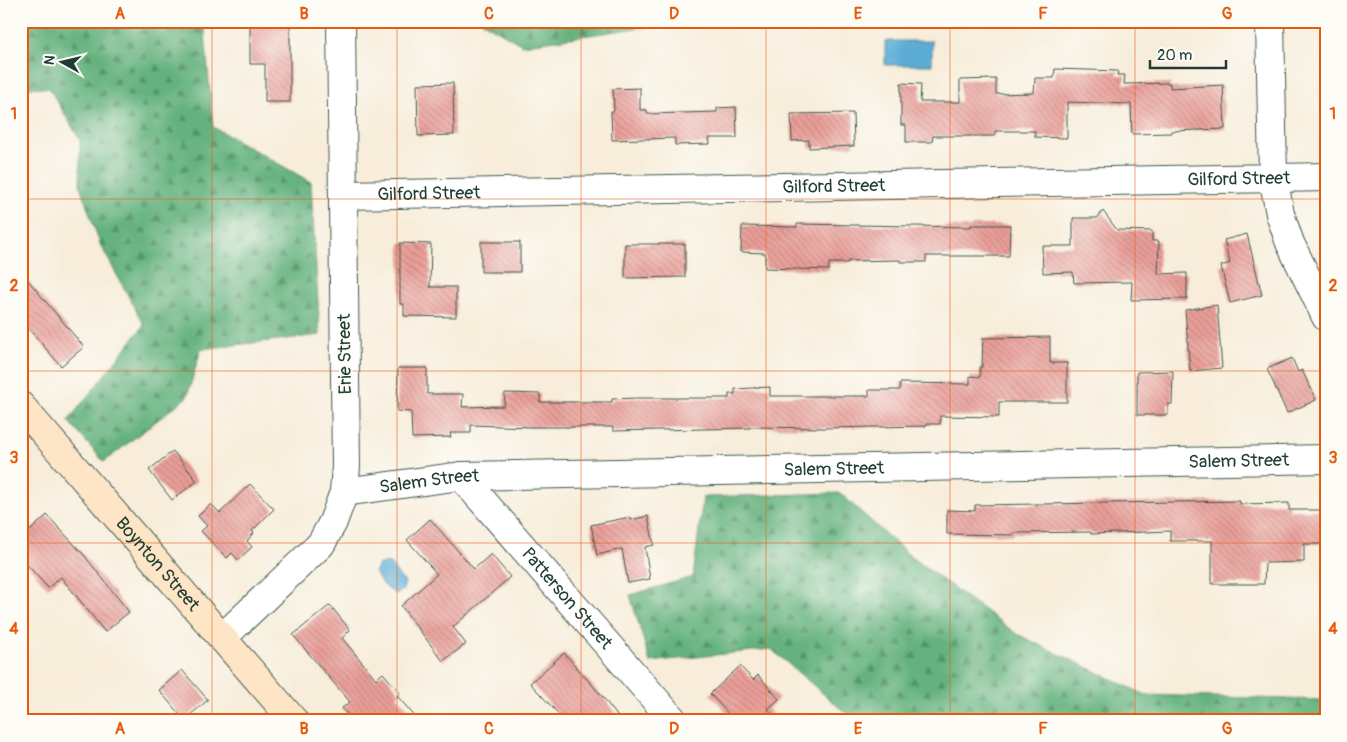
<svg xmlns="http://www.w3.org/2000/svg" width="1347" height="742" font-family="Pangolin,sans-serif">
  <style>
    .forest { fill: url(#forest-firs); stroke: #427859 }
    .water { fill: #5cacd6; stroke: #3e7485 }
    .building { fill: url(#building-back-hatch) }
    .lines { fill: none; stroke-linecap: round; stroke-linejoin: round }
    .street-casing { stroke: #3f574d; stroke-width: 30 }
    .secondary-casing { stroke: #3f574d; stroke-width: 30 }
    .street { stroke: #fff; stroke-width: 28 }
    .secondary { stroke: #fde5c5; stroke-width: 28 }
    .grid { fill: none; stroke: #e8590c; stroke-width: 1; stroke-opacity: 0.55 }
    .labels { text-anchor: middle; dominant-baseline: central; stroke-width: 4; stroke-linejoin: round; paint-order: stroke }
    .street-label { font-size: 18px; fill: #1f3d34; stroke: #fdfcf7 }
    .neatline { fill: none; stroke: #e8590c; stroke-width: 2 }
    .grid-label { font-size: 16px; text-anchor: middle; font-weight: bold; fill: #e8590c }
  </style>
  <defs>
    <pattern id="forest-firs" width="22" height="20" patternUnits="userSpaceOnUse" patternTransform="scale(1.25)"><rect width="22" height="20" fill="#65b27e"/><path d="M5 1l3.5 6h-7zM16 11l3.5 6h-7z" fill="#539268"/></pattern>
    <pattern id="building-back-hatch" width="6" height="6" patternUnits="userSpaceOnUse" patternTransform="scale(1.25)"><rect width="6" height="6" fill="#eb9f99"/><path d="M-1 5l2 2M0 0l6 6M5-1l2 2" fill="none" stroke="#be837e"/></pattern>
  </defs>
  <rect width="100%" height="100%" fill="#fdfcf7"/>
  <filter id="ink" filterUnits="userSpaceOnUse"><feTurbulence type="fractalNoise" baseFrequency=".02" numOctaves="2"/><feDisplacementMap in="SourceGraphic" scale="10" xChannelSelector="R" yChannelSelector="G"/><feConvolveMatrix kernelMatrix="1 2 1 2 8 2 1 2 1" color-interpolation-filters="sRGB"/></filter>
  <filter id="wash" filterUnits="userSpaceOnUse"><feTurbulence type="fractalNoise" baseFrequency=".0096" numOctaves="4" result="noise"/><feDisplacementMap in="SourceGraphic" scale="20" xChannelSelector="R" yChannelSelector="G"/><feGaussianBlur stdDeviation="1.12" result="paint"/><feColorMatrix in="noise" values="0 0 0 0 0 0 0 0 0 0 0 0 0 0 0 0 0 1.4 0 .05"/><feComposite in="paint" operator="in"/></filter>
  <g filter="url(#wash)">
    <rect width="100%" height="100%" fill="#f7edda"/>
    <path class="forest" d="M21,21H204L213,127L311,182L320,335L201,349L187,397L104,462L68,421L144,325L100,244L80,186V140L49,88L21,87Z
      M481,21H684L522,45Z
      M840,493L910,556L1017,634L1146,695L1326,700V721H855L771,649L650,662L630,595L693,577L703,497Z"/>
    <path class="water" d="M885,41H932V65H885Z
      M389,563C395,569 398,576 405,582L403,590L397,594C388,591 379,581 375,572L379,564Z"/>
    <g id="blocks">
      <path class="building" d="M250,21H290V102H265V64H250Z
        M1055,69L1118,71L1117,75H1125L1124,84L1170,83V88L1223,85L1225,129L1171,131V133L1132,134L1131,104L1067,102V138L1035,137V131H995V136H933L932,142H906V125H901V83L921,84L920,102H960V80L996,79V94L1034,93L1035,78H1054Z
        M453,83L454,135L418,136L417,84Z
        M640,88V110H647V114L717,112V108L736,107L737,138H709L710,144L675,145V138L612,140L611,111H614L613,89Z
        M853,113L854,146L809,148V140L792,141L791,114Z
        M1103,211L1117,230L1152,231V241H1159L1158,274L1187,273V299L1131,300L1132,282L1074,283L1073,272L1043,273L1042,246H1073V218H1097Z
        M797,224L971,227V225H1010L1009,256H926V262H900V260L848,261V263H829V270L765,268V253L741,252L742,226L797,227Z
        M1247,234L1262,295L1230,303L1221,266L1230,263L1224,240Z
        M481,242H520V272H481Z
        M400,243L431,244L430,287H456V317L404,316V304H400Z
        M625,244H685V277L625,278Z
        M21,272L84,347L61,366L21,320Z
        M1217,305L1222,368L1190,371L1185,310Z
        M1050,337V363H1067V402H999V417L940,416V424H926V426L824,428L750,427V428L613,431V427H530L471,425V433H450L451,437L412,438L411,412L397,411L398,368H427V394H463L462,407L504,406L505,393L540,394V402H612V399L637,398H729V394H735V389L770,387V396H869V390H900V383L970,384V376L980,377V367H982L983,338Z
        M1292,358L1298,372L1302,370L1316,400L1287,413L1267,369Z
        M1173,371L1172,404H1168V415H1137V372Z
        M173,451L197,481L172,500L149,470Z
        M250,484L274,509L252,531L254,533L247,541L252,547L238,560L232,553L227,558L201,531L207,526L198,516L211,504L220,513Z
        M1240,501V504L1289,503V510H1326V544H1304V562L1265,563L1264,584H1212V541H1170V531L1091,534V532L1013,533V535L947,534V510L975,511V505Z
        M47,515L84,555L129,612L105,632L61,577L48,588L21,558V539Z
        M648,516L654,545L645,547L650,579L628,583L622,549L597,555L591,525L630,517L631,520Z
        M430,519L474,569L491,554L510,577L453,627L466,644L443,661L401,606L437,574L407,540Z
        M330,605L350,630L342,638L376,679L383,673L400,693L397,696L419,721H353L342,708L350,702L293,635Z
        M564,653L602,696L621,721H565L530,683Z
        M740,666L753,680L758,675L779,699L768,709L779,721H735L710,694Z
        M182,670L208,700L184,720L159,690Z"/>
    </g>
  </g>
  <g filter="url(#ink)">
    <use href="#blocks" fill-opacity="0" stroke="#3f574d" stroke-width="1"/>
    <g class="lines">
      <g class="street-casing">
        <g id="street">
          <path d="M1270,21L1273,177L1280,214L1290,243L1326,317"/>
          <path id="s1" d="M343,195L1326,177"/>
          <path id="s2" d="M461,476L674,721"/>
          <path id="s3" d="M344,492L461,476L1326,459"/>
          <path d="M222,638L321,544L333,522L344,492L346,466L341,21"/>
        </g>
      </g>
      <g class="secondary-casing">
        <g id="secondary">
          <path id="s4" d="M21,406L294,721"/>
        </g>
      </g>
      <use href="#street" class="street"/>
      <use href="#secondary" class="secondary"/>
    </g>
  </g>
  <path class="grid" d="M212,21V721M397,21V721M581,21V721M766,21V721M950,21V721M1135,21V721M21,199H1326M21,371H1326M21,543H1326"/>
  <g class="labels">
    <g class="street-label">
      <text stroke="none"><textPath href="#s1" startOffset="896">Gilford Street</textPath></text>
      <text stroke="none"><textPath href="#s1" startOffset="491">Gilford Street</textPath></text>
      <text stroke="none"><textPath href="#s1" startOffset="86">Gilford Street</textPath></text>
      <text transform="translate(345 354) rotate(-91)">Erie Street</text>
      <text stroke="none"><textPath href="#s3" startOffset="896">Salem Street</textPath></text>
      <text stroke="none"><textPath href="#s3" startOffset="491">Salem Street</textPath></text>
      <text stroke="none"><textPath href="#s3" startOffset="86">Salem Street</textPath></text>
      <text stroke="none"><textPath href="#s4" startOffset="209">Boynton Street</textPath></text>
      <text stroke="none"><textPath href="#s2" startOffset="162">Patterson Street</textPath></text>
    </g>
  </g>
  <rect width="1347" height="742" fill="none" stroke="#fdfcf7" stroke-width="55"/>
  <g transform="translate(62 62) rotate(278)" stroke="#fdfcf7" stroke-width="4" paint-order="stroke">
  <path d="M0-4L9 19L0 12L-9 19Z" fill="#1f3d34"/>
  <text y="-8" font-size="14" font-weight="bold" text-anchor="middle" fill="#1f3d34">N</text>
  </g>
  <path d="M1150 60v8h76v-8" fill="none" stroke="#1f3d34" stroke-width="2.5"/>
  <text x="1157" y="60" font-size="15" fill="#1f3d34" stroke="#fdfcf7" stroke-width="4" paint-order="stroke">20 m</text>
  <rect x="28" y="28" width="1292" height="686" class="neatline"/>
  <g class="grid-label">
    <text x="120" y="19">A</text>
    <text x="304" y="19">B</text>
    <text x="489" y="19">C</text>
    <text x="674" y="19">D</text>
    <text x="858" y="19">E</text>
    <text x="1043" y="19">F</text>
    <text x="1227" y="19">G</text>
    <text x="14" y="119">1</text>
    <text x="1333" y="119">1</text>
    <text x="14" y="291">2</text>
    <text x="1333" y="291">2</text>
    <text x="14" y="463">3</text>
    <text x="1333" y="463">3</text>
    <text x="14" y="634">4</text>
    <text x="1333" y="634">4</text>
    <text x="120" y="734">A</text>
    <text x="304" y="734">B</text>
    <text x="489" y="734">C</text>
    <text x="674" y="734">D</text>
    <text x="858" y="734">E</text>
    <text x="1043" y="734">F</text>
    <text x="1227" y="734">G</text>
  </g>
</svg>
